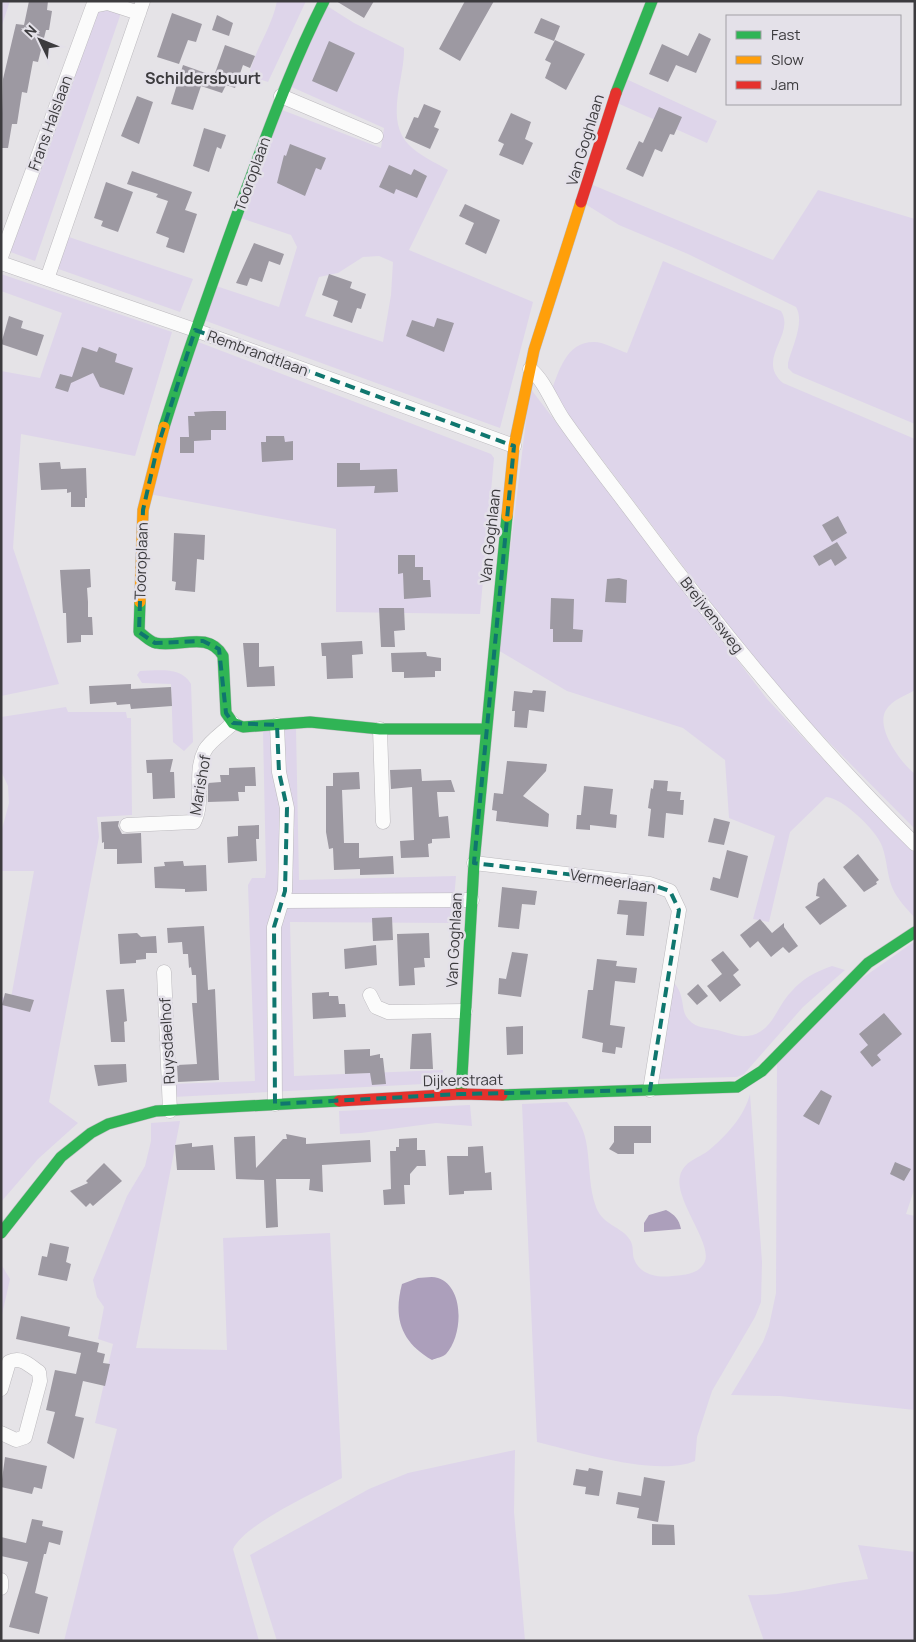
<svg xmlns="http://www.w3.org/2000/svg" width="916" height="1642" font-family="Manrope,sans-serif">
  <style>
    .green { fill: #ded5ea; fill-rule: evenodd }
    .water { fill: #ac9fbb }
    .building { fill: #9d99a2 }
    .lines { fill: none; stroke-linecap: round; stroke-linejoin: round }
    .street-casing { stroke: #bcbabe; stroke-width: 15 }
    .fast-casing { stroke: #bcbabe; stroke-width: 12 }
    .slow-casing { stroke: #bcbabe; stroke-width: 12 }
    .jam-casing { stroke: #bcbabe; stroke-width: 12 }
    .street { stroke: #fbfbfb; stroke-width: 14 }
    .fast { stroke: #30b455; stroke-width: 11 }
    .slow { stroke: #ff9f0a; stroke-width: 11 }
    .jam { stroke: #e5322d; stroke-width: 11 }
    .marked { fill: none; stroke: #0f766e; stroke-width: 4; stroke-dasharray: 10 6; stroke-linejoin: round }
    .labels { text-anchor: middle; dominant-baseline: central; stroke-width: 5; stroke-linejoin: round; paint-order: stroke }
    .street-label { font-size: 15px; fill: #3c3b3e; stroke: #e4e1e9 }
    .neighbourhood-label { font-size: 16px; font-weight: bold; fill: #3c3b3e; stroke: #e4e1e9 }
  </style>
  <rect width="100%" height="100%" fill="#e5e3e7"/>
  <path class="green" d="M1,1H10L1,28Z
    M277,1H306L268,82L253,77L250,71C257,46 272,27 277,1Z
    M97,4L121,13L35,261L5,250Z
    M324,4L354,23L404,48C405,79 384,119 409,145C419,155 436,163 448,170L409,250L533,302L500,428L198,318L210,284L279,307L297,247L291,235L235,216L277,108L381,148L384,128L287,85ZM379,256L393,262L391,295L383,342L305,316L319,277L338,273L363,257Z
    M624,78L717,121L707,143L615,102Z
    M588,183L773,260L818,190L915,219V424L793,373L788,368V363C792,347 805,322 796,307L688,254L619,225L582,202Z
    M60,234L193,279L180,312L50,266Z
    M663,261L781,311C796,335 755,359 783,383L915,439V690C905,696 892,700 886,710C875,728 901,763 915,774V829L799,712L739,640L551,392C559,371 566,342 594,342C604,342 618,350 627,353Z
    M1,274L172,332L135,456L21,434L13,548L59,684L1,696V371L40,378L62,313L1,291Z
    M193,340L491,454L494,458L480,614L336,612V529L149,494Z
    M530,388L767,699L838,775L915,851V918C907,909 897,899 892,887C887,875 887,859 882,846C876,830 843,798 826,797L790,832L769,922L753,919L775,836L729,818L725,760L683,728L567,691L498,650Z
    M140,671C158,671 181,666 191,684L193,742L184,751L173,742L171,684L142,683L137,675Z
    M66,707L68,712H126L127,718H131L132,815L97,817L99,837L49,1102L78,1123L38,1159L1,1202V997L11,998L34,871H1V833L9,803L8,786L1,771V717Z
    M296,729L299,880L456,876L452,923L290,922L294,1076L443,1070V1083L173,1097L171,1084L255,1081L248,885L252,878H265L266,872L263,731Z
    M915,941V1187L906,1214L915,1216V1410L780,1396L731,1395L763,1342L769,1326L776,1293L777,1063L851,986Z
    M832,966L845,970L803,1007L744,1074L737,1077L654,1079L671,980C687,994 679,1010 689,1020C696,1028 707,1028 717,1030C726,1032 738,1037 747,1036C772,1034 776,1007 791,992C803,978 815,972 832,966Z
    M750,1094L762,1262L761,1302L755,1317L712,1391L697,1437L695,1461C657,1477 578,1452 537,1442L522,1104L567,1102C577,1116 585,1130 587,1147C590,1167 589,1188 596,1207C603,1226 623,1227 630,1240C634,1246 632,1253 634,1259C640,1275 658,1278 672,1276C685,1275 700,1274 705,1261C712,1243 674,1199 680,1176C684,1161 697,1159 708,1151C726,1136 744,1117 750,1094Z
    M470,1105L472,1126L436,1123L361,1133L340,1134L339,1111Z
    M180,1121L136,1348L227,1350L223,1238L330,1233L342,1478C315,1493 246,1523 233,1549L259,1641H64L117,1429L95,1423L113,1344L98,1339L104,1307L97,1297L93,1280L127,1196L145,1166L151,1141V1123Z
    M1,1264L10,1279L1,1319Z
    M515,1450L514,1512L525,1641H277L250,1555L369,1489L408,1473Z
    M858,1545L915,1552V1641H764L748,1595C790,1597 826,1583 868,1579Z"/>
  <path class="water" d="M666,1210C675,1215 679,1219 681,1229L644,1232V1223L649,1215Z
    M418,1278C424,1278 432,1276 438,1278C465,1287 463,1336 446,1354C443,1357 436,1358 432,1360C401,1342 393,1318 402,1284Z"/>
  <path class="building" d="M29,1H48L47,10L52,11L49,30H46L38,62L33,61L27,93L22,92L17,124H12L8,148H1L3,79L16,24L24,25Z
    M336,1H374L364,18Z
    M465,1H494L460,61L439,49Z
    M172,13L202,24L196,42L188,40L179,64L157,57Z
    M217,15L233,23L229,36L212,30Z
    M541,18L560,26L554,41L534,33Z
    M699,33L711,39L696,73L676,65L668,82L649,74L662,44L688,56Z
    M555,40L585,54L566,90L545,78L551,63L545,60Z
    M329,41L355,53L337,92L312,81Z
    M225,45L255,56L250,68L243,65L235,88L226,85L222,93L201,86L193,110L171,104L183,65L214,76Z
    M137,96L153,102L139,144L121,136Z
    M424,104L441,111L434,127L439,129L430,149L405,138L414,117L418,118Z
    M659,107L682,117L674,135L670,134L662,152L655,149L643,177L626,169L639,141L643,143Z
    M511,113L531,122L525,139L533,143L523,165L499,155L504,144L498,141Z
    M204,128L226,135L221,149L217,147L209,172L193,166Z
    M290,144L326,158L321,170L316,168L305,196L277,183L284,155L286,156Z
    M389,165L411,175L414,169L427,176L417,198L396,189L394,194L379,187Z
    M132,171L192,192L185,210L197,214L184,253L166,247L169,238L156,233L168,201L156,197L158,194L127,184Z
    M106,182L133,192L118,232L101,226L103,221L94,218Z
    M465,204L500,220L486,254L465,244L474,223L459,216Z
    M254,243L284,254L280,265L269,261L262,282L250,278L247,286L236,283Z
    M329,274L352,282L350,288L366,294L361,309L357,308L352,323L333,316L338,301L322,295Z
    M9,316L23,321L21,328L44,335L37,356L1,344Z
    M437,318L454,323L444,352L406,336L412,320L434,327Z
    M82,347L97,352L99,347L117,354L115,362L133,368L124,395L100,387L93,373L71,383L68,392L55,388L60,374L72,377Z
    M213,411H226V430H211V440L194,441V453H180V437H189L188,416H195L194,412Z
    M266,436H284L285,442L293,441V460L262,462L261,442H266Z
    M60,462L61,469L86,468L87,498H85V507H71V492L67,493V489L41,490L39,463Z
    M337,463H360V470L397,469L398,492L374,493L375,486L337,487Z
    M838,516L847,533L832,542L822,525Z
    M174,533L205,535L204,560L197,559L195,592L175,590L176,582L172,581Z
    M837,542L847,558L835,566L831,559L819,566L813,556Z
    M398,555H415V567H423V580H430L431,597L404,599L403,573L398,574Z
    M90,569L91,587L87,588L88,602V617H92L93,635H81V642L67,643L66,613H63L60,570Z
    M619,578L627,580L626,603L605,602L607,579Z
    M551,598L574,599L573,629L583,630L582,642H553V629H550Z
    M379,608H404L405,630L394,631L395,647H381Z
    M362,641L363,654L352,655L353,678L327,679L326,656H322L321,643Z
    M243,643H259V667L274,666L275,686L247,687Z
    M426,652L427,656L441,658V671H435V677L404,678V672H392L391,653Z
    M131,684V689L171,687L172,706L131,709L130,704L117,705L116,702L90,704L89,686Z
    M533,690L546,691L544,712L529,710L527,728L514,727L515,711H512L514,691L532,693Z
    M173,759L170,772H174L175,798L153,799L152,773H147L146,760Z
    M507,761L547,764L546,771L523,796L549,814L548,827L496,821L497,811L492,810L494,793L503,794Z
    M255,767L256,786H245V792H238L239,801L208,802V783L221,782L220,775H229V768Z
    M421,769L422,781L451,780L455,792H437L439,817L448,816L450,838L432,839V843L428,844L429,857L401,858L400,841L414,840L412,787L391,789L390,770Z
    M359,772L360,789L342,790L344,843H359V858L393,856L394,874L360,875V869L334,870L333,848L329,849L326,832V786H333V773Z
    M654,780L668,781L667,791L681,792L680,800H684L683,815L666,813L664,838L648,836L651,809L648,808L651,788L653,789Z
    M584,786L613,789L610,814L617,815L616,828L590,825V830L576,829L577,815H581Z
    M714,818L730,822L724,845L708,842Z
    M119,821L118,826L122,834L141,833L142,863L117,864V849H104V842L102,843L101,822Z
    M259,825V839H256L257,861L228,863L227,837L238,836V826Z
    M727,850L748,856L738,898L710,890L713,877L720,879Z
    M858,854L879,880L876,882L877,884L864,892L843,867Z
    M183,861L184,866L206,865L207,891L185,892V889L155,888L154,867L165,866L164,862Z
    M824,878L847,906L820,925L805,907L820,897L816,896L818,883Z
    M502,887L537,891L535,905L522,904L519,929L498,927Z
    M619,900L647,902L644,936L626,935L628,915L617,914Z
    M392,917L393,940L373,941L372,918Z
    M760,919L772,933L784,923V927L798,946L789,953L783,947L771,957L758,941L750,948L740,935Z
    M204,926L208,990L215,989L219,1080L178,1082L177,1065L197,1064L192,1003H197L196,975H192L191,967L189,968L188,954H183L182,942L168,943L167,928Z
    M137,933L141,937L156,936L157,953H146V959L136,960V963L120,964L118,934Z
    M429,933L430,958H424L425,967L414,968L415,985L399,986L397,934Z
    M376,945L377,965L345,969L344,949Z
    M723,951L739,970L733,975L741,985L720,1002L707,986L722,974L711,960Z
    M512,952L528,954L521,997L498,994L499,978L506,979Z
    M597,959L617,961L616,966L637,968L635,983L615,981L610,1025L625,1027L622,1048L616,1047L615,1054L602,1052L603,1043L582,1038L588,990H593Z
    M698,984L708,996L697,1005L687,994Z
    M124,989L127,1021L124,1022L125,1042H111L106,990Z
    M329,992V996H338L339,1004H345L346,1017L313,1019L312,993Z
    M5,993L34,1000L30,1012L2,1005Z
    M884,1013L902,1034L877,1055L881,1060L872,1067L860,1052L868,1045L859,1034Z
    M523,1026V1054L507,1055L506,1027Z
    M431,1033L433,1069H410L412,1034Z
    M370,1049V1056L380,1054V1058H383L386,1084L372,1085L370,1073L345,1074L344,1050Z
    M126,1064L127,1082L98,1086L94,1065Z
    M821,1090L832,1096L819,1125L803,1116Z
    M614,1126H651V1143H634V1154H618L609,1149L614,1142Z
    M286,1134L306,1138V1144L370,1140L371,1162L322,1165L323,1192L309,1190L310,1179H276L278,1227L266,1228L264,1180L236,1179L234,1137L255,1136L256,1168L283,1139H287Z
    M417,1138V1150H425L426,1166H417L410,1174V1185H404L405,1204L384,1205L383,1190L391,1189L390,1151H396V1147H399V1139Z
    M192,1143V1147L213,1145L215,1170H177L175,1145Z
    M483,1146L485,1173L491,1172L492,1190L464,1191V1194L449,1195L447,1156H468V1147Z
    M895,1162L911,1169L904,1181L890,1174Z
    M104,1163L122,1181L93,1206L90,1203L86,1207L70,1191L88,1183L86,1181Z
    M50,1243L69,1247L66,1262L71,1264L67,1281L38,1275L42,1256L47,1257Z
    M21,1316L70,1327L68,1336L99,1343L97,1352L105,1354L103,1363L110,1364L105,1386L83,1381L75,1416L84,1418L74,1459L47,1443L55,1412L46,1410L55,1370L76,1374L81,1353L16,1339Z
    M5,1457L47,1466L42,1489L34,1487L32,1494L1,1487Z
    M589,1468L603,1471L599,1496L585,1494L586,1487L573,1485L576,1469L588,1471Z
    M644,1477L665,1481L658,1522L637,1518L639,1508L616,1504L618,1492L641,1496Z
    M32,1519L43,1521L42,1526L63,1531L60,1545L49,1542L46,1554H44L35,1593L48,1597L39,1634L9,1627L28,1562L1,1556V1537L26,1543Z
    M652,1524L674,1525L675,1545H652Z"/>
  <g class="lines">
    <g class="street-casing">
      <path id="street" d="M281,96L376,136
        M1,257L93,6L108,3L139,13
        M1,263L195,330L514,446
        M47,279L143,1
        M530,369C545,381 552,403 563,419C588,455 616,490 642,525C726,638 815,746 915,844
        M380,729L383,822
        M127,825L194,822C205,801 193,773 205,750C210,741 225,731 233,723
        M474,863L650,884L670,891L679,910L650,1090
        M282,901L472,900
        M164,972L170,1111
        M370,995L376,1007L388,1012L465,1011
        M275,1104L274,927L285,891L287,808L279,772L277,725
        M1,1389L9,1362C21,1356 29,1365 39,1372L40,1381L25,1437L16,1440L1,1433
        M1,1580V1588"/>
    </g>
    <g class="fast-casing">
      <path id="fast" d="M616,93L652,1
        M164,427C189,347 217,269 246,190C270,126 293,62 324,1
        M140,602L139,632C144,635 150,642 156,643C179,648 208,630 223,656L226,713L233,723L243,727L310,722L380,729H486
        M461,1094L474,863L507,516
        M502,1095L737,1087L762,1071L868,963L915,932
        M1,1233L61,1157L91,1133L108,1124L156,1111L339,1101"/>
    </g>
    <g class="slow-casing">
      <path id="slow" d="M507,516L514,446L534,350L581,202
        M140,602L143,510L164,427"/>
    </g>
    <g class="jam-casing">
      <path id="jam" d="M581,202L616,93
        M339,1101L461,1094L502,1095"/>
    </g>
    <use href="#street" class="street"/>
    <use href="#fast" class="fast"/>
    <use href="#slow" class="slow"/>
    <use href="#jam" class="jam"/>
  </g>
  <path class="marked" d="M195,330L514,446L474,863L650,884L670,891L679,910L650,1090L461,1094L275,1104L274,927L285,891L287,808L279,772L277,725L233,723L226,713L219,649L203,641L155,643L139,632L143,510L157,449Z"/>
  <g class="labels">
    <g class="street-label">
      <text transform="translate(50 123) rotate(-70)">Frans Halslaan</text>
      <text transform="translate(585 140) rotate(-73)">Van Goghlaan</text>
      <text transform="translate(252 174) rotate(-70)">Tooroplaan</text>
      <text transform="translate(258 353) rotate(20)">Rembrandtlaan</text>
      <text transform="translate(490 536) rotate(-84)">Van Goghlaan</text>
      <text transform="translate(141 561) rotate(-88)">Tooroplaan</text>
      <text transform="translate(712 615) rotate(52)">Breijvensweg</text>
      <text transform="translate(200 785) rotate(-80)">Marishof</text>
      <text transform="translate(613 881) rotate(9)">Vermeerlaan</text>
      <text transform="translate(454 940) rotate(-87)">Van Goghlaan</text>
      <text transform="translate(167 1041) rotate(-93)">Ruysdaelhof</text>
      <text transform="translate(463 1080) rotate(-1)">Dijkerstraat</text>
    </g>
    <g class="neighbourhood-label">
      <text x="203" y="78">Schildersbuurt</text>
    </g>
  </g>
  <rect width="916" height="1642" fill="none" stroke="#3c3b3e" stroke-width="5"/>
  <rect x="726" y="15" width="175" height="90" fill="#e4e1e9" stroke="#a19fa5"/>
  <rect x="736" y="31" width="25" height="8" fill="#30b455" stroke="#a19fa5"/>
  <text x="771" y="40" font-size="15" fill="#3c3b3e">Fast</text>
  <rect x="736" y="56" width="25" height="8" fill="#ff9f0a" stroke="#a19fa5"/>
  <text x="771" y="65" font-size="15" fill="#3c3b3e">Slow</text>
  <rect x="736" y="81" width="25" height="8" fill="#e5322d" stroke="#a19fa5"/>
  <text x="771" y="90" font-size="15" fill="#3c3b3e">Jam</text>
  <g transform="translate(40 40) rotate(313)" stroke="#e4e1e9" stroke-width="4" paint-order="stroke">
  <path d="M0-4L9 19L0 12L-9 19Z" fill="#3c3b3e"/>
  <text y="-8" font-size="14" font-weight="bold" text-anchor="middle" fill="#3c3b3e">N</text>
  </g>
</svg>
